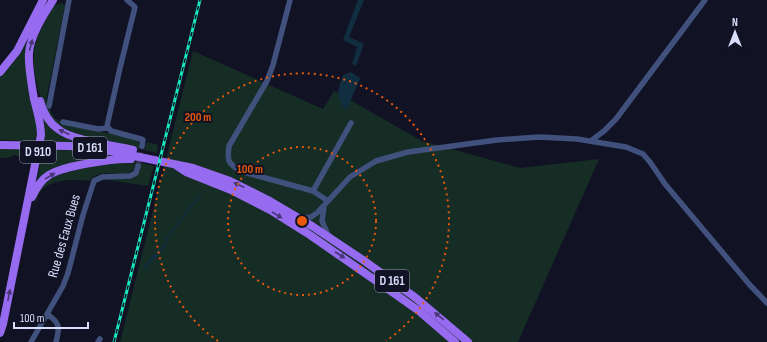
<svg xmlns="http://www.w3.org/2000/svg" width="767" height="342" font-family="'Sofia Sans Condensed',sans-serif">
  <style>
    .green { fill: #152d25 }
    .water { fill: #102e3f }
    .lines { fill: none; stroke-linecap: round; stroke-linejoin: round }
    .street-tunnel { stroke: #2f3144; stroke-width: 5.5; stroke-dasharray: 5.5 3; stroke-linecap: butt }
    .street { stroke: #41517e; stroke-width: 5.5 }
    .primary { stroke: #976bef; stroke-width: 8 }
    .rail-casing { stroke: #18e7c0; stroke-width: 3 }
    .rail { stroke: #111324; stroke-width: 1.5; stroke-dasharray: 4.5; stroke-linecap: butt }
    .oneway { fill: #473675 }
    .ring { fill: none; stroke: #e8590c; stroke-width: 2; stroke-dasharray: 2 4 }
    .labels { text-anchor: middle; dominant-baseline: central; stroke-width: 4; stroke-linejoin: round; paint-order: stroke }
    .shield { fill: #111324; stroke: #9ca1ba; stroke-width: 1 }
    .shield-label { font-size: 13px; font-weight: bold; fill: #d8defb }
    .street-label { font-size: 14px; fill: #d8defb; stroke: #111324 }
    .centre { fill: #e8590c; stroke: #111324; stroke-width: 2 }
    .ring-label { font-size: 12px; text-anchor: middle; font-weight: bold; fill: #e8590c; stroke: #111324; stroke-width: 4; stroke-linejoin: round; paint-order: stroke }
  </style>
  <rect width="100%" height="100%" fill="#111324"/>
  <path class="green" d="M62,3L65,5L46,100L54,118L66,124L138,140L139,145V149C116,143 90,141 68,131C63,129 54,123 51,118C39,100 30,66 35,45C38,32 47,19 53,7L55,5Z
    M26,41L27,42C20,69 34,93 37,119C38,126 37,132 37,138L34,139V141L0,140V76L16,59Z
    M193,51L323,109L334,91L422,141L520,168L599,159L518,342H120Z
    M42,116L48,124L110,146L43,141Z
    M147,142L158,145L157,153L144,150Z
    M0,148H32L31,159L14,155L8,158H0Z
    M43,148L67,150L126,157L71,166L36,185L41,160Z
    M127,160L136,162C135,165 135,169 132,171C122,180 103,165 89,181C76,179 50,179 41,191C38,194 37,201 35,206L37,191L53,176L109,161Z
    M141,163L154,166L148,186L107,180C124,175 134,188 141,163Z"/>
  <path class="water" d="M358,0H364L349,37L364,44L356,66L352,64L357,47L343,40Z
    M351,72L360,78V79L346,111C335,95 337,93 343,75Z
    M201,193L202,194L169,236L166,246L144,270V267L153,255L164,245L168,235Z"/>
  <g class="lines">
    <path class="street-tunnel" d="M138,166L142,146"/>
    <path class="street" d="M127,0L135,7L120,68L107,126L111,131L141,139L143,140L142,146
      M290,0L273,65L267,81L229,146C227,161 228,163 240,171L313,191L328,201
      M49,106L69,0
      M63,122L98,129L108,128
      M592,140L604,131L616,119L705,0
      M313,191L351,123
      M324,207L322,221L329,237
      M300,218L311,217L317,213L350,177L376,161L408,152L497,140L539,137L577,139L626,147L643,154L650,162L665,184L749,284L767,303
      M47,314C60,323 60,327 56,342
      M31,342L63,286L68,273L83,215L94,181L102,177L130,176L136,173L138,166
      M98,342L100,339"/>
    <path class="primary" d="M0,72L17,51L43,0
      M40,101C43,112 48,122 58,129C73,141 113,145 133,150
      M0,145L70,146L110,151L193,168L230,181L268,200L312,226L363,260L416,298L468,342
      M177,166L186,172L231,190L272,211L307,233L395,294L419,311L455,342
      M32,197C36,188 41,180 49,175C63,166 114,158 131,159
      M0,333L3,324L41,135C41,123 37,111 34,99C32,87 28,65 29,53C30,36 44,14 53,0"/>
    <g class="rail-casing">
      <path id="rail" d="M114,342L200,0"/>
    </g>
    <use href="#rail" class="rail"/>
  </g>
  <defs><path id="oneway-solid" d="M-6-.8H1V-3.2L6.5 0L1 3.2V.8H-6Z"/></defs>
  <g class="oneway">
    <use href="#oneway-solid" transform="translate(31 45) rotate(-75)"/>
    <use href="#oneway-solid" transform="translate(64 132) rotate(-155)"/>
    <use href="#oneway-solid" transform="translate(50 176) rotate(-31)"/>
    <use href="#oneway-solid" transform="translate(239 185) rotate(-156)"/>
    <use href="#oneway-solid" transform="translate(277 215) rotate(32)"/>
    <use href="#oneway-solid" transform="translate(340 255) rotate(33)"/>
    <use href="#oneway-solid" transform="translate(9 295) rotate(-79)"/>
    <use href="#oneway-solid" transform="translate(439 316) rotate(-141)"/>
  </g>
  <g class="ring">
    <circle cx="302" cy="221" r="74"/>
    <path d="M218 341A147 147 0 1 1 386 341"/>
  </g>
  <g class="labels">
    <g class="shield">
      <rect x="73" y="137" width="34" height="22" rx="3"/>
      <rect x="20" y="141" width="36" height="22" rx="3"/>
      <rect x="375" y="270" width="34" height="22" rx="3"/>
    </g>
    <g class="shield-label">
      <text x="90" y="148">D 161</text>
      <text x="38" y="152">D 910</text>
      <text x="392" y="281">D 161</text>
    </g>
    <g class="street-label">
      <text transform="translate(64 236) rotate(-74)">Rue des Eaux Bues</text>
    </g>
  </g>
  <circle cx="302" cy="221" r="6" class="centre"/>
  <g class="ring-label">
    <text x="198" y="121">200 m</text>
    <text x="250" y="173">100 m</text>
  </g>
  <g transform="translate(735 32)" stroke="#111324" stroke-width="3" paint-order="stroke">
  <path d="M0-3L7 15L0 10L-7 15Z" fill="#d8defb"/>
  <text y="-6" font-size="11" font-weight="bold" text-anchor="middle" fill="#d8defb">N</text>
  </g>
  <path d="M14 322v6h74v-6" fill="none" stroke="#d8defb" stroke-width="2"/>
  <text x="20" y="322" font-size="12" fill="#d8defb" stroke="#111324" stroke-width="3" paint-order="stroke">100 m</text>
</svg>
